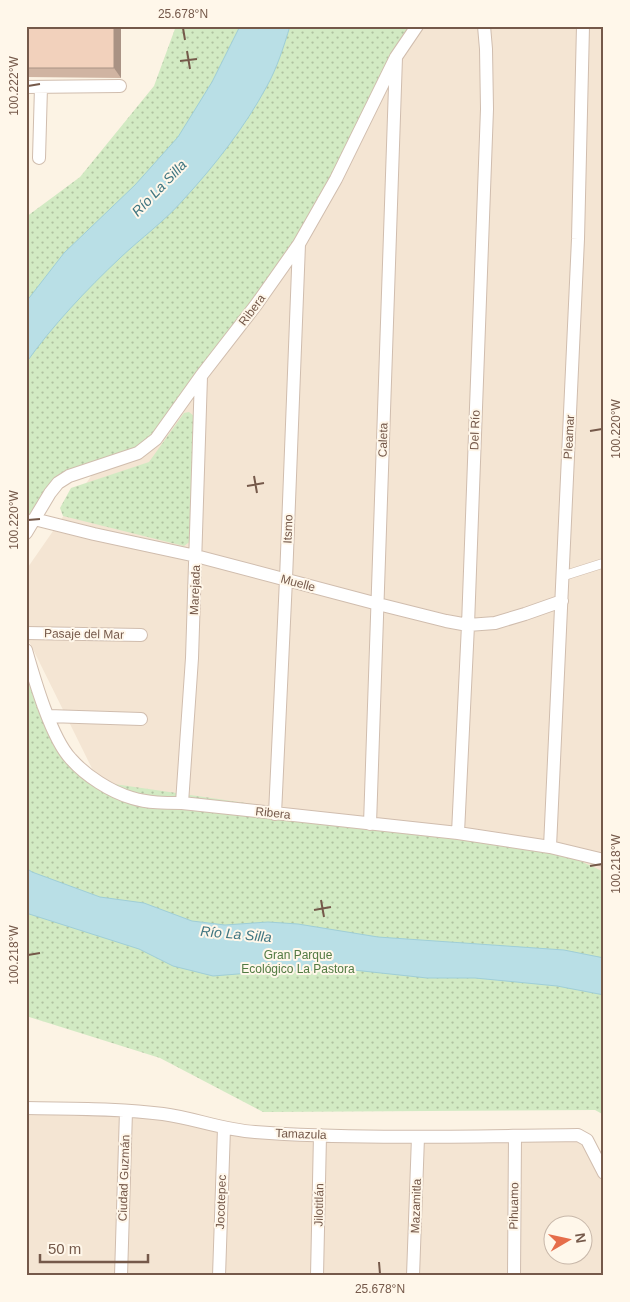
<svg xmlns="http://www.w3.org/2000/svg" width="630" height="1302" font-family="Helvetica,sans-serif">
  <style>
    .residential { fill: #f4e5d3; fill-rule: evenodd }
    .park { fill: url(#park-dots) }
    .water { fill: #b9dfe6; stroke: #9fced7 }
    .lines { fill: none; stroke-linecap: round; stroke-linejoin: round }
    .pedestrian-casing { stroke: #d0bdae; stroke-width: 10 }
    .minor-casing { stroke: #d0bdae; stroke-width: 14 }
    .pedestrian { stroke: #fff; stroke-width: 9 }
    .minor { stroke: #fff; stroke-width: 12 }
    .wall { fill: #d0b4a2 }
    .shaded-wall { fill: #a99284 }
    .building { fill: #f2d1bc; stroke: #a99284 }
    .ticks { fill: none; stroke: #75594a; stroke-width: 2 }
    .labels { text-anchor: middle; dominant-baseline: central; stroke-width: 4; stroke-linejoin: round; paint-order: stroke }
    .street-label { font-size: 12px; fill: #75594a; stroke: #fff7ea }
    .park-label { font-size: 12px; fill: #527a42; stroke: #fff7ea }
    .water-label { font-size: 14px; font-style: italic; fill: #407681; stroke: #fff7ea }
    .neatline { fill: none; stroke: #75594a; stroke-width: 2 }
    .ticks-label { font-size: 12px; text-anchor: middle; fill: #75594a }
  </style>
  <defs>
    <pattern id="park-dots" width="8" height="8" patternUnits="userSpaceOnUse" patternTransform="scale(1.25)"><rect width="8" height="8" fill="#d2eac3"/><path d="M2 2h.1M6 6h.1" fill="none" stroke="#afc1a0" stroke-width="1.8" stroke-linecap="round"/></pattern>
  </defs>
  <rect width="100%" height="100%" fill="#fcf3e4"/>
  <path class="residential" d="M392,26H604V896L115,815L26,635V570L392,42Z
    M26,1112L179,1114L219,1128L588,1136L604,1170V1276H26ZM552,1224H582V1254H552Z"/>
  <path class="park" d="M176,26H417L319,211L156,439L69,476L26,533V217L80,177L154,86Z
    M189,412L195,417L192,540L184,546L63,516L60,508L71,488L149,462L184,413Z
    M26,647L62,747L100,782L550,847L604,872V1115L595,1110L263,1112L160,1058L26,1016Z"/>
  <path class="water" d="M240,26H290C284,46 277,68 267,86C245,127 215,165 184,199C165,221 141,238 120,258C87,289 52,326 26,363V302L64,253L135,185L178,137L212,82Z
    M26,868L32,872L100,897L144,903L192,921L225,925L268,922L298,924L378,937L564,950L604,958V995L557,986L475,978H427L344,969L263,972L213,976L173,966L139,949L26,913Z"/>
  <g class="lines">
    <g class="pedestrian-casing">
      <path id="pedestrian" d="M563,576L604,563"/>
    </g>
    <g class="minor-casing">
      <path id="minor" d="M26,87L120,86
        M39,158L41,87
        M34,519L94,534L196,556L378,604L446,621L468,625L495,623L525,614L562,601
        M26,533L50,493L58,483L69,476L138,453L156,439L201,376L256,305L299,244L336,179L396,57L417,26
        M26,633L141,635
        M26,650C34,678 51,738 71,759C86,776 111,792 132,798C148,803 166,803 182,803L458,833L550,847L604,860
        M48,716L141,719
        M182,803L192,658L201,376
        M275,814L286,579L299,244
        M370,824L396,57
        M458,833L468,625L487,109L486,49L484,26
        M550,847L578,239L583,26
        M26,1108C71,1109 118,1108 163,1114C194,1118 223,1130 255,1132C362,1140 470,1136 578,1135L587,1140L604,1173
        M121,1276L126,1111
        M219,1276L224,1128
        M317,1276L320,1135
        M413,1276L418,1137
        M514,1276L515,1136"/>
    </g>
    <use href="#pedestrian" class="pedestrian"/>
    <use href="#minor" class="minor"/>
  </g>
  <path class="wall" d="M26,26H121V78L26,77Z"/>
  <path class="shaded-wall" d="M114,26H121V78L114,68Z"/>
  <path class="building" d="M26,26H114V68H26Z"/>
  <path class="ticks" d="M183,28L185,40M187,51L190,69M180,61L197,59M28,86L40,84M590,431L602,429M254,476L257,493M247,486L264,483M28,520L40,519M590,866L602,864M321,900L324,917M314,910L331,907M28,955L40,953M379,1262L380,1274"/>
  <g class="labels">
    <g class="street-label">
      <text transform="translate(252 310) rotate(-53)">Ribera</text>
      <text transform="translate(475 430) rotate(-88)">Del Río</text>
      <text transform="translate(569 437) rotate(-87)">Pleamar</text>
      <text transform="translate(383 440) rotate(-88)">Caleta</text>
      <text transform="translate(288 529) rotate(-88)">Itsmo</text>
      <text transform="translate(298 583) rotate(15)">Muelle</text>
      <text transform="translate(195 590) rotate(-88)">Marejada</text>
      <text transform="translate(84 634) rotate(1)">Pasaje del Mar</text>
      <text transform="translate(273 813) rotate(6)">Ribera</text>
      <text transform="translate(301 1134) rotate(2)">Tamazula</text>
      <text transform="translate(124 1178) rotate(-88)">Ciudad Guzmán</text>
      <text transform="translate(221 1202) rotate(-88)">Jocotepec</text>
      <text transform="translate(319 1205) rotate(-89)">Jilotitlán</text>
      <text transform="translate(416 1206) rotate(-88)">Mazamitla</text>
      <text transform="translate(514 1206) rotate(-89)">Pihuamo</text>
    </g>
    <g class="park-label">
      <text x="298" y="955">Gran Parque<tspan x="298" dy="14">Ecológico La Pastora</tspan></text>
    </g>
    <g class="water-label">
      <text transform="translate(159 188) rotate(-46)">Río La Silla</text>
      <text transform="translate(236 934) rotate(5)">Río La Silla</text>
    </g>
  </g>
  <rect width="630" height="1302" fill="none" stroke="#fff7ea" stroke-width="55"/>
  <g transform="translate(568 1240) rotate(81)"><circle r="24" fill="#fff7ea" stroke="#c8b8aa"/>
  <path d="M0-4L9 19L0 12L-9 19Z" fill="#e66d4a"/>
  <text y="-8" font-size="14" font-weight="bold" text-anchor="middle" fill="#75594a">N</text>
  </g>
  <path d="M40 1254v8h108v-8" fill="none" stroke="#75594a" stroke-width="2.5"/>
  <text x="48" y="1254" font-size="15" fill="#75594a" stroke="#fff7ea" stroke-width="4" paint-order="stroke">50 m</text>
  <rect x="28" y="28" width="574" height="1246" class="neatline"/>
  <g class="ticks-label">
    <text x="183" y="18">25.678°N</text>
    <text transform="translate(14 86) rotate(-90)" y="4">100.222°W</text>
    <text transform="translate(616 429) rotate(-90)" y="4">100.220°W</text>
    <text transform="translate(14 520) rotate(-90)" y="4">100.220°W</text>
    <text transform="translate(616 864) rotate(-90)" y="4">100.218°W</text>
    <text transform="translate(14 955) rotate(-90)" y="4">100.218°W</text>
    <text x="380" y="1293">25.678°N</text>
  </g>
</svg>
